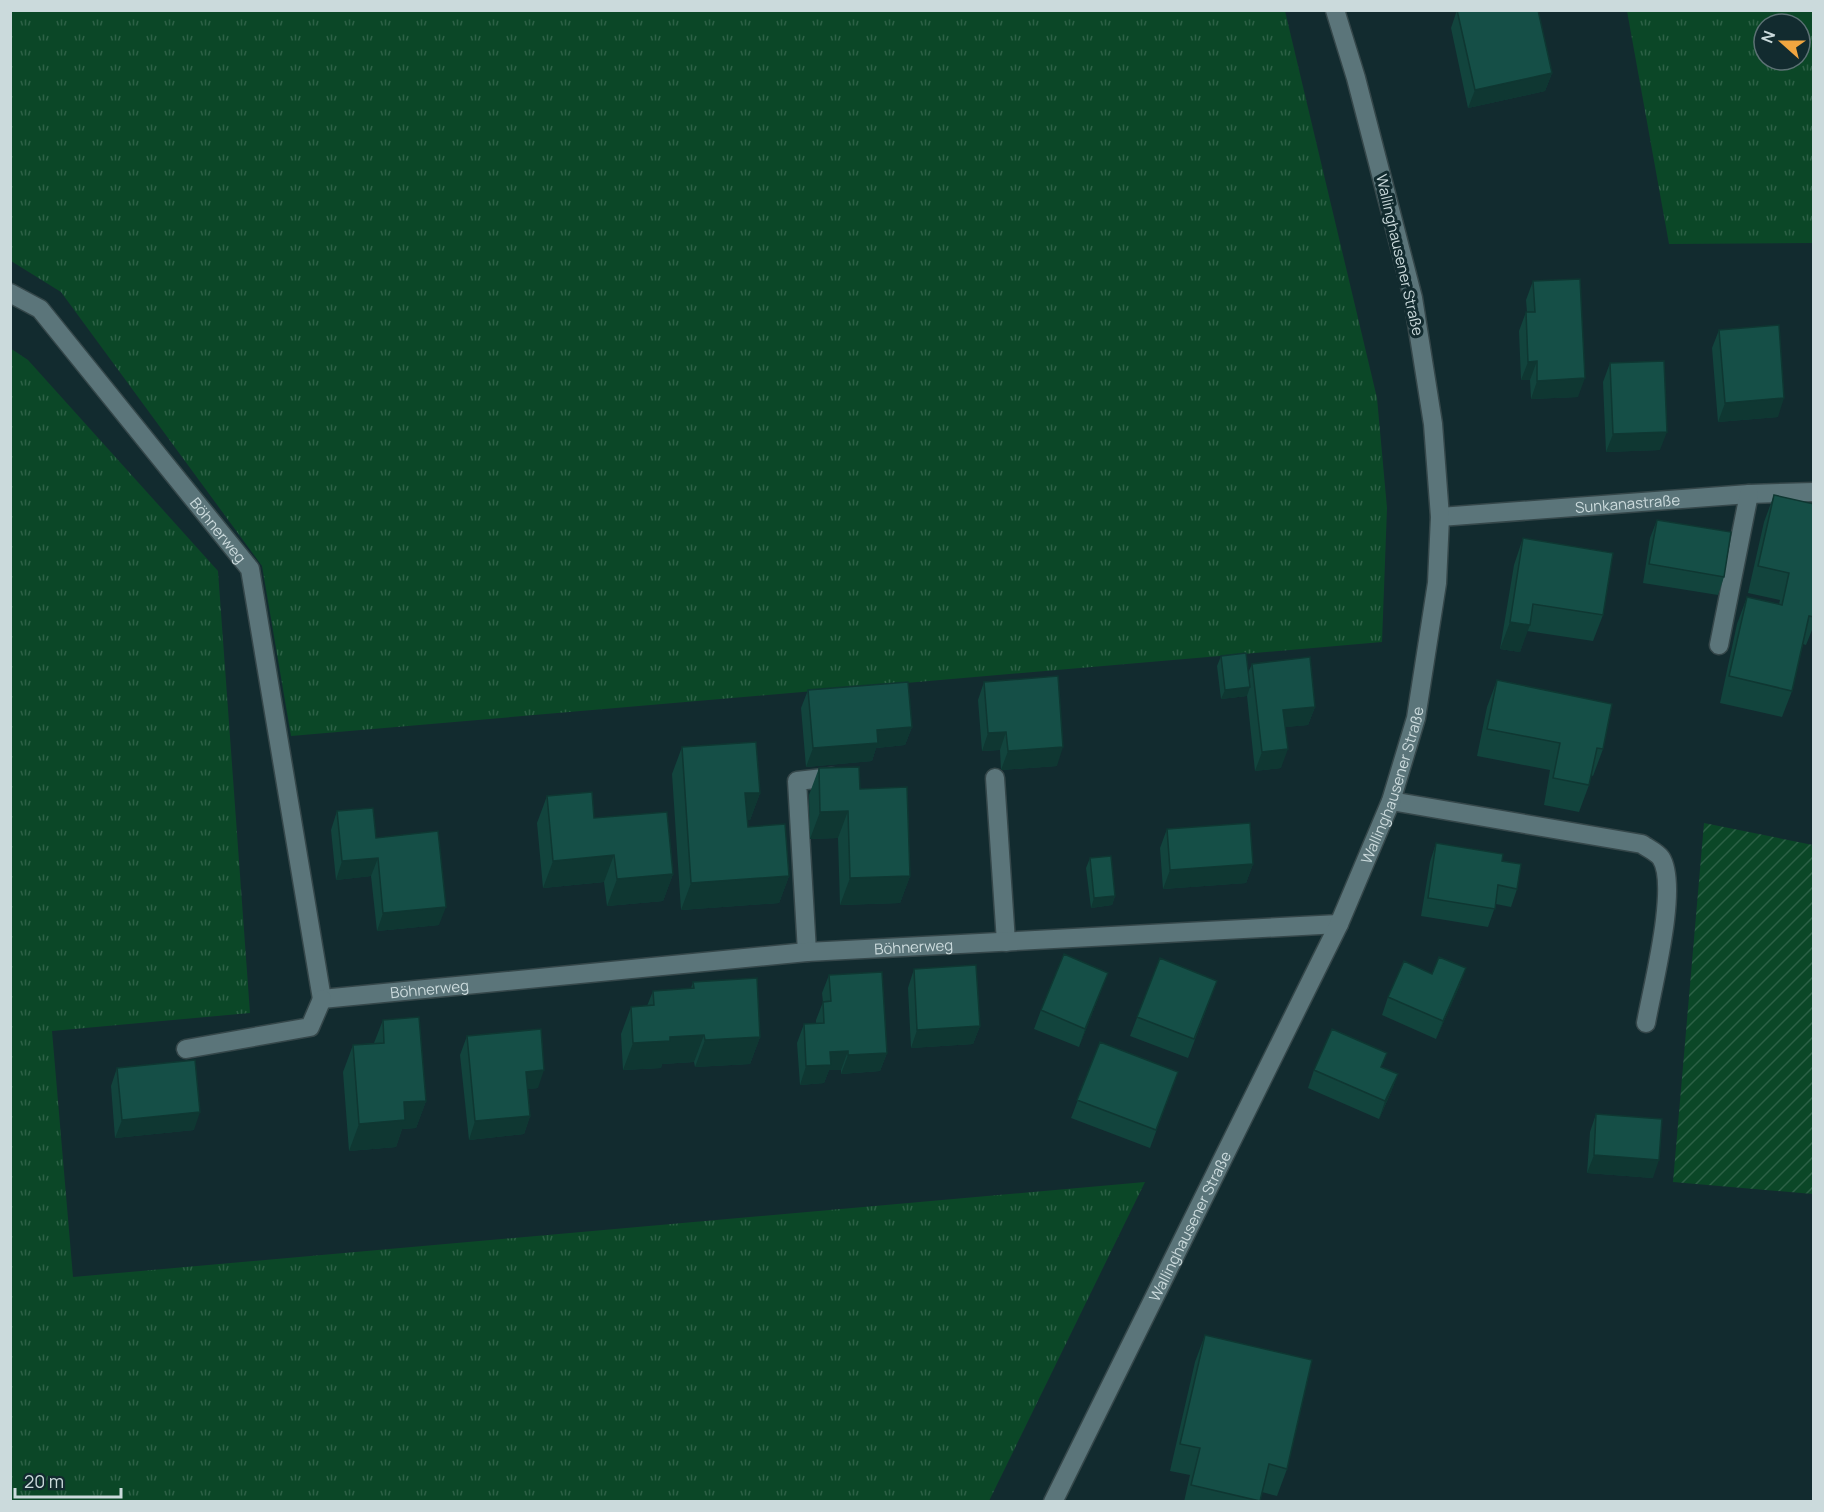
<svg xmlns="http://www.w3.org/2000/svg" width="1824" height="1512" font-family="Manrope,sans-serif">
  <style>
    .grass { fill: url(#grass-tufts); fill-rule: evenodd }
    .garden { fill: url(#garden-furrows) }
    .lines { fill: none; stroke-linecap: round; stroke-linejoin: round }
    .minor-casing { stroke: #35474a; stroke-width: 21 }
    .minor { stroke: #5b757a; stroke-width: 18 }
    .wall { fill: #12443d }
    .shaded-wall { fill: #0f3732 }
    .building { fill: #154f47; stroke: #0f3732; stroke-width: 1.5 }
    .labels { text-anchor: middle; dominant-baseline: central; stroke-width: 6; stroke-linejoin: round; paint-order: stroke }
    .street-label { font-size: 15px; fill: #cbdadc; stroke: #122b2f }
  </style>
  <defs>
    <pattern id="grass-tufts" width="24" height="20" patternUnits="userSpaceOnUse" patternTransform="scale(1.5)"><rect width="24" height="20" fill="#0b4727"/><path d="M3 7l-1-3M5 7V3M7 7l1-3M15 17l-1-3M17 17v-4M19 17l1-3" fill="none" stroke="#2d6146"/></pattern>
    <pattern id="garden-furrows" width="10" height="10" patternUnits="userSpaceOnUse" patternTransform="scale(1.5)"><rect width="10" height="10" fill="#0b4727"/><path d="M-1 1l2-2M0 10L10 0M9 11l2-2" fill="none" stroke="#2d6146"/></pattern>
  </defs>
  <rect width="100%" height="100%" fill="#122b2f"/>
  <path class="grass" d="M10,11H1285L1377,398L1387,508L1382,642L291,736L262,566L61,292L11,261Z
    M1627,11H1813V243L1669,244ZM1764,24H1800V60H1764Z
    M10,348L28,360L218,571L250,1013L52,1031L73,1277L1145,1182L989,1501H11Z"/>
  <path class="garden" d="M1704,823L1813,845V1194L1673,1182Z"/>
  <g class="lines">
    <g class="minor-casing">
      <g id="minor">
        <path id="s1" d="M10,293L40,309L250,569L322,999"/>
        <path id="s2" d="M1440,517L1749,494L1814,492"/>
        <path d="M1719,645L1749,494"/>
        <path d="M995,778L1006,942"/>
        <path d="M1391,801L1642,844C1647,848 1657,852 1661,858C1679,886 1652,988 1646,1023"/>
        <path d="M807,952L797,781L832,777"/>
        <path id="s3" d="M322,999L807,952L1339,924"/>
        <path d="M186,1049L310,1027L322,999"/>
        <path id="s4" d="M1053,1502L1339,924L1391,801L1416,718L1437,583L1440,517L1433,424L1413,298L1356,78L1335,10"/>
      </g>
    </g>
    <use href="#minor" class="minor"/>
  </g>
  <path class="wall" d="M1457,10L1552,73L1545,91L1468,108L1451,28Z
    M1533,281L1578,397L1531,399L1530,380H1521L1519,331L1526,312H1527L1526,300Z
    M1719,330L1778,417L1718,422L1712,348Z
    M1610,363L1660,450L1606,452L1603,382Z
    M1774,495L1814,617V625L1806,645L1803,644L1792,691L1782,717L1720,703L1737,624L1747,597L1779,604L1780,600L1748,593L1764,522Z
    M1657,520L1724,577L1718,595L1643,583L1650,538Z
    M1523,538L1603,615L1593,641L1527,631L1520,652L1500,649L1514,565Z
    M1221,656L1248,673L1252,664L1315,707L1308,725L1285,727L1281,768L1255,771L1247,696L1221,699L1217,666Z
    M1497,680L1603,749L1593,776L1591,775L1589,785L1579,812L1544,805L1550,770L1477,756L1487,707Z
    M984,682L1057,766L1001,770L1000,750L982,751L978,700Z
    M808,690L912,727L905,745L876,748L872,761L806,767L801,708Z
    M682,747L760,793L750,820H747L748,827L789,876L779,903L681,910L672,774Z
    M819,768L860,789L910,876L900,903L840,905L838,838L810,839L809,795Z
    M547,796L594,818L673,874L663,901L607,906L604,882L543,888L537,823Z
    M337,811L376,838L439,925L377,931L371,876L336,880L331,830Z
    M1167,829L1253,864L1246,883L1163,889L1160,848Z
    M1436,843L1502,861L1517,889L1511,907L1496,904L1488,927L1421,916L1430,862Z
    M1090,858L1115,896L1112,905L1091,908L1086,868Z
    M1160,958L1217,981L1188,1058L1130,1036Z
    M1466,968L1459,987L1436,1039L1382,1015L1388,997L1432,974Z
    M914,969L980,1026L973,1044L911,1048L908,988Z
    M1108,973L1079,1047L1034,1029L1041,1010Z
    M829,975L887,1053L880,1071L841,1074V1070H829L824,1083L800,1085L797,1043L804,1024H816V1020L823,1002L822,993Z
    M693,982L760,1037L750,1064L695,1067L694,1062L662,1064L661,1068L623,1070L621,1034L631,1007L647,1006L653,991L691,988Z
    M383,1020L426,1101L416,1128L402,1129L396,1147L349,1151L343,1072L353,1045L374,1043Z
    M467,1036L538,1088L528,1089L530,1116L524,1134L469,1140L460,1055Z
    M1100,1042L1178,1072L1150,1148L1071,1118Z
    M1382,1067L1398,1074L1391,1092L1379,1119L1308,1088L1314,1070Z
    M117,1068L194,1130L115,1138L111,1086Z
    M1596,1114L1653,1178L1587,1173L1590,1132Z
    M1205,1335L1287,1469L1277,1496L1262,1492L1260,1502H1184L1190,1475L1170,1471L1195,1362Z"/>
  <path class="shaded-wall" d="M1552,73L1545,91L1468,108L1475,90Z
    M1537,361L1530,380H1521L1528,362Z
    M1585,378L1578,397L1531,399L1537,381Z
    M1784,398L1778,417L1718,422L1725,403Z
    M1667,432L1660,450L1606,452L1613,434Z
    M1510,622L1530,625L1520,652L1500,649Z
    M1250,687L1247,696L1221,699L1225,690Z
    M1315,707L1308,725L1276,728L1283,710Z
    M912,727L905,745L876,748L872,761L806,767L813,748L877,730Z
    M1006,732L1000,750L982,751L988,733Z
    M1063,747L1057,766L1001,770L1008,751Z
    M1288,749L1281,768L1255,771L1262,752Z
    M745,793H760L750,820H735Z
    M848,811L838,838L810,839L820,812Z
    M614,855L604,882L543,888L553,861Z
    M378,858L371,876L336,880L342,861Z
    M1253,864L1246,883L1163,889L1170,870Z
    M673,874L663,901L607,906L617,879Z
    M789,876L779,903L681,910L691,883Z
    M910,876L900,903L840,905L850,878Z
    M1115,896L1112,905L1091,908L1094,898Z
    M446,907L439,925L377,931L383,913Z
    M1466,968L1459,987L1436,1039L1443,1021Z
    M1108,973L1101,991L1079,1047L1085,1029Z
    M980,1026L973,1044L911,1048L917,1030Z
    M704,1035L694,1062L662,1064L661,1068L623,1070L633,1043L670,1037Z
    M760,1037L750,1064L695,1067L705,1040Z
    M848,1051L841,1070H829L824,1083L800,1085L806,1066L830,1052Z
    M887,1053L880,1071L841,1074L848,1055Z
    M544,1070L538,1088L520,1090L526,1072Z
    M1398,1074L1391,1092L1379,1119L1385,1101Z
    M426,1101L416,1128L402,1129L396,1147L349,1151L359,1124L404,1102Z
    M200,1112L194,1130L115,1138L122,1120Z
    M530,1116L524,1134L469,1140L475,1121Z
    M1594,1155L1659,1160L1653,1178L1587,1173Z"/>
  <path class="building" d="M1457,10H1538L1552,73L1475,90Z
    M1580,279L1585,378L1537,381V361L1528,362L1526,312H1535L1533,281Z
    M1779,325L1784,398L1725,403L1719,330Z
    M1664,361L1667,432L1613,434L1610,363Z
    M1774,495L1814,504V617L1809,616L1792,691L1729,676L1747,597L1782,605L1789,573L1758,566Z
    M1657,520L1731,532L1724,577L1649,564Z
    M1523,538L1613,553L1603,615L1533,604L1530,625L1510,622Z
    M1246,653L1250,687L1225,690L1221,656Z
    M1310,657L1315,707L1283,710L1288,749L1262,752L1252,664Z
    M1058,676L1063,747L1008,751L1006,732L988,733L984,682Z
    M1497,680L1612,704L1603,749L1597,748L1589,785L1553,778L1560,743L1487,729Z
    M908,682L912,727L877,730L878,743L813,748L808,690Z
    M756,742L760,793H745L748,827L785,824L789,876L691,883L682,747Z
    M859,767L860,789L907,787L910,876L850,878L848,811L820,812L819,768Z
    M592,792L594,818L667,812L673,874L617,879L614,855L553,861L547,796Z
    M373,808L376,838L438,831L446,907L383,913L378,858L342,861L337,811Z
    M1250,823L1253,864L1170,870L1167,829Z
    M1436,843L1503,854L1502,861L1521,864L1517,889L1498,885L1495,909L1428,898Z
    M1111,856L1115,896L1094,898L1090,858Z
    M1064,954L1108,973L1085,1029L1041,1010Z
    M1439,957L1466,968L1443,1021L1388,997L1404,961L1432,974Z
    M1160,958L1217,981L1194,1039L1137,1017Z
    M976,965L980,1026L917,1030L914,969Z
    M882,972L887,1053L848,1055V1051L830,1052L831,1065L806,1066L804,1024L824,1023L823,1002L831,1001L829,975Z
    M757,978L760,1037L705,1040L704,1035L670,1037V1041L633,1043L631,1007L654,1005L653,991L694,988L693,982Z
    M419,1017L426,1101L404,1102L405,1120L359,1124L353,1045L384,1043L383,1020Z
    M541,1029L544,1070L526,1072L530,1116L475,1121L467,1036Z
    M1332,1029L1387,1053L1381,1067L1398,1074L1385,1101L1314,1070Z
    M1100,1042L1178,1072L1156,1130L1077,1100Z
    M195,1060L200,1112L122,1120L117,1068Z
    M1596,1114L1662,1119L1659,1160L1594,1155Z
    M1205,1335L1312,1360L1287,1469L1269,1464L1260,1501L1191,1485L1200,1448L1180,1444Z"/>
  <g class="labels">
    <g class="street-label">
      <text transform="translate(1400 255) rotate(77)">Wallinghausener Straße</text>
      <text stroke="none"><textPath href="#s2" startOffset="188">Sunkanastraße</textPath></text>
      <text stroke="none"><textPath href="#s1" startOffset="318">Böhnerweg</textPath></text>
      <text stroke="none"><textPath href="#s4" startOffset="794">Wallinghausener Straße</textPath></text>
      <text stroke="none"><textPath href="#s3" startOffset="594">Böhnerweg</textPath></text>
      <text stroke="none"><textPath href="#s3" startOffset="108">Böhnerweg</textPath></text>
      <text stroke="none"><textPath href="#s4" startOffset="308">Wallinghausener Straße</textPath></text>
    </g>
  </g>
  <rect width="1824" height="1512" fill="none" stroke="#cbdadc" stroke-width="24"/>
  <g transform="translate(1782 42) rotate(291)"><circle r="28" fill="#122b2f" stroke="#5c7174" stroke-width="1.5"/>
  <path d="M0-4.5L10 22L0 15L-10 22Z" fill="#f1a640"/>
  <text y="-9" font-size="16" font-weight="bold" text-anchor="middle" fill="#cbdadc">N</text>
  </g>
  <path d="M15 1488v9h106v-9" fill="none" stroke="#cbdadc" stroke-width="3"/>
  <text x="24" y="1488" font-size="18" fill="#cbdadc" stroke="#122b2f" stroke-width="4.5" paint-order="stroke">20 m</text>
</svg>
